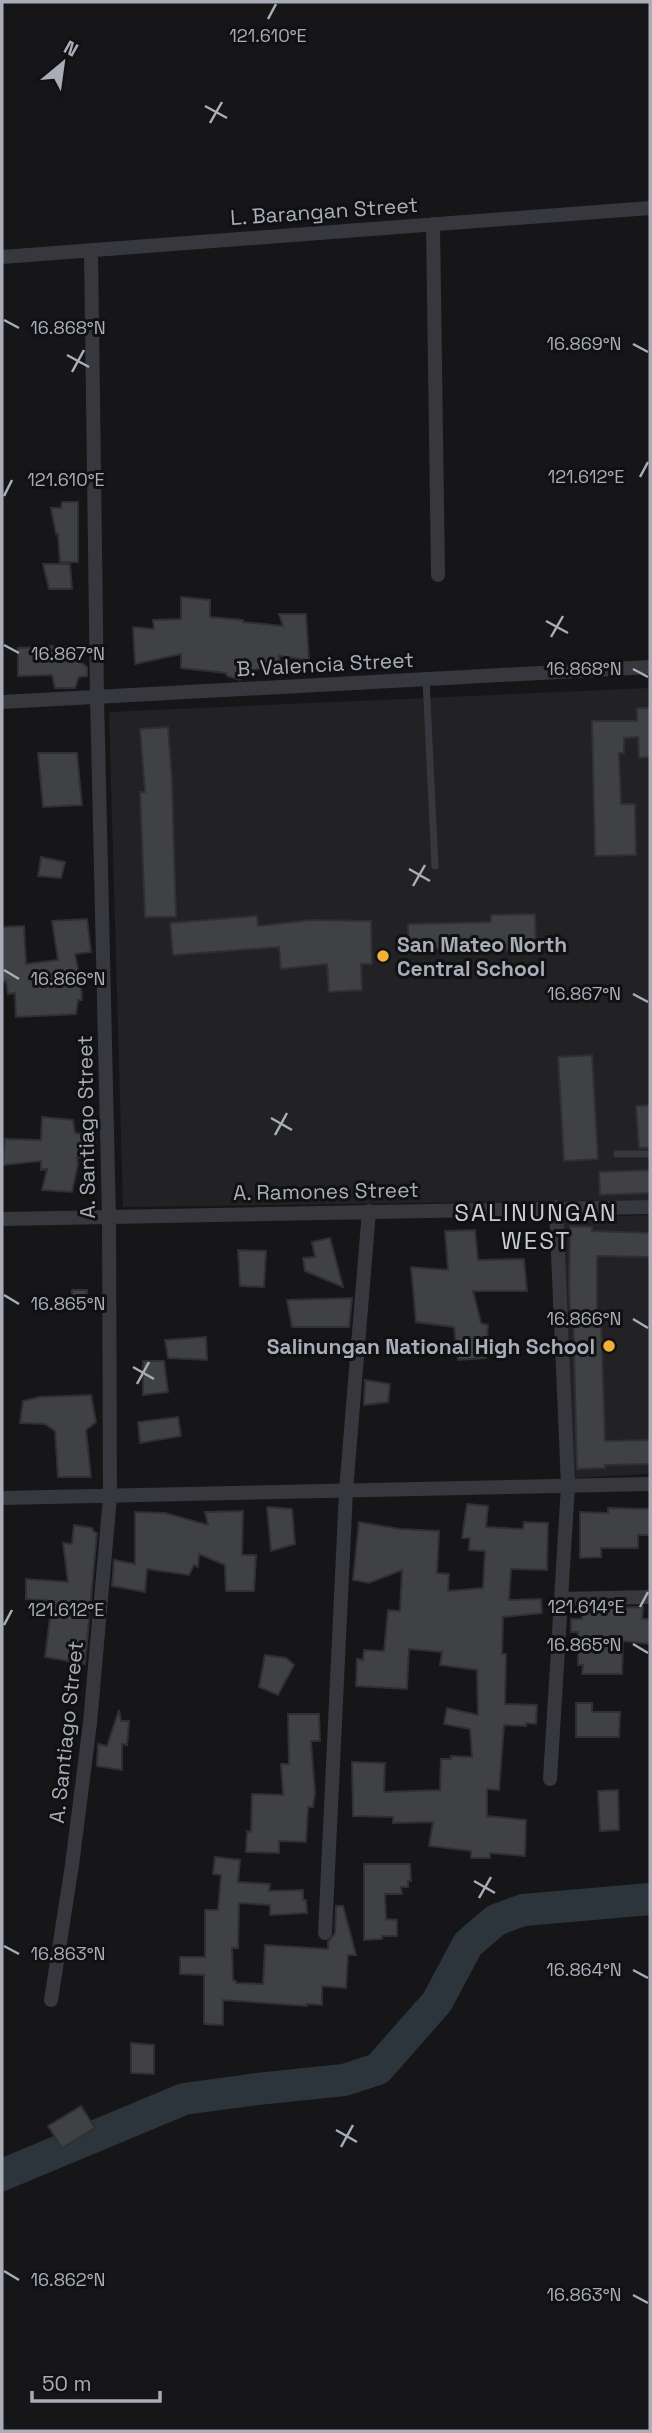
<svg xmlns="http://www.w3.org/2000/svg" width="652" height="2433" font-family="'Space Grotesk',sans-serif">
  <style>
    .built { fill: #222225 }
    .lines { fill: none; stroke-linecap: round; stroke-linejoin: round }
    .river { stroke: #2c353c; stroke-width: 32 }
    .building { fill: #404145; stroke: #303034; stroke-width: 2 }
    .lane { stroke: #37383d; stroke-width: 7 }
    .street { stroke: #37383d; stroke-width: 14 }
    .ticks { fill: none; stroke: #a8adb8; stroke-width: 2.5 }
    .poi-dot { fill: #f2b134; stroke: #111113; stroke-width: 2.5 }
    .labels { text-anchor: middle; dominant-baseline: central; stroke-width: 6; stroke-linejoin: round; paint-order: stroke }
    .street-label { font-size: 21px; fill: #a8adb8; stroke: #111113 }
    .poi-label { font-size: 21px; font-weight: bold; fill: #a8adb8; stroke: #111113; text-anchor: start }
    .quarter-label { font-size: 24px; letter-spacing: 2px; fill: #c9ccd4; stroke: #111113 }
    .ticks-label { font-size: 18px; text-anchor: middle; fill: #a8adb8; stroke: #111113; stroke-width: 6; stroke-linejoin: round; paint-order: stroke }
  </style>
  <rect width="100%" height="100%" fill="#161618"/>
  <path class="built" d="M650,688V1200L123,1207L109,712Z
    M650,1215V1474L572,1478L562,1218Z"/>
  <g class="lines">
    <path class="river" d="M2,2175L184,2099L257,2089L344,2080L378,2069L437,2002L468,1944L496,1920L523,1910L650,1899"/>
  </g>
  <path class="building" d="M62,502H78V562H60L58,534H56L51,508H61Z
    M43,564H70L72,589H49Z
    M181,597L210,600V617L243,620V622L283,626L279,614H306L309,660L279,656L280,664L241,673L240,680L227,676L226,673L181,668V654L135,664L133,627L154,629L153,620L181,619Z
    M51,646H77L82,663L87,667V676L79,677L75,688H55L52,675L18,676V648Z
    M637,708H650V757L639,758L638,737L624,738V753H619L621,804H635L636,855L595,856L592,721H637Z
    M168,727L172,781L176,917H145L140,792H145L140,729Z
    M38,753H77L82,805L43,807Z
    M41,857L65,862L61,878L38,876Z
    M535,914L536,950L492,951V948L408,949V924L491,922V915Z
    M257,916L258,926L312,920L371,921L372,964H361L362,990L329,992L327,964L281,969L279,947L173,955L170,923Z
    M87,919L91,952L75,954L81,984L82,1000H78L76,1014L16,1017L15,993L8,994L6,981L2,982V927L24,926L26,964L58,960L52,921Z
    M592,1055L598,1159L564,1161L558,1057Z
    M650,1105V1148H639L636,1106Z
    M42,1117L73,1120L75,1133L96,1136L95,1157L77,1158L78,1164L72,1192L42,1190L47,1169L41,1170V1161L3,1165L5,1139L41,1140Z
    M650,1170V1193L600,1195L599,1172Z
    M570,1226L592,1227V1231L650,1233V1257L597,1256V1319H601L605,1441L650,1440V1464L605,1465V1468L577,1469L573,1313H570L569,1288Z
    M475,1230L478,1260L524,1259L527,1291H473L481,1323L488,1325L486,1358L458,1360L454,1327L416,1322L411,1267L448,1270L445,1231Z
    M330,1238L343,1287L305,1271L303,1258L315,1257L312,1242Z
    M238,1250L266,1251L264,1287L240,1286Z
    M72,1290H87L86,1308L72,1307Z
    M352,1298L349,1327H292L287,1300Z
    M206,1337L207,1360L168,1358L165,1340Z
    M143,1361H164L168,1392L143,1395Z
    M365,1380L390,1384L388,1402L364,1405Z
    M91,1395L96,1422L86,1430L91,1477H58L55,1431L45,1424L20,1423L23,1401L40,1397Z
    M178,1417L181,1436L140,1443L138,1422Z
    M467,1504L488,1506L486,1527L523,1529L524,1522L548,1523L547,1570L511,1569L509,1600L541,1599L542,1613L503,1617L502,1654H506L505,1704L537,1705L536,1724L526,1723V1726L504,1725L499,1790L487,1789V1816L526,1820L525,1856L490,1853V1858H471V1851L429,1846L433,1822L393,1823V1817L353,1816L352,1762L385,1763L384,1792L440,1790L441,1759H451V1756L472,1757L470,1729L444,1724L447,1708L478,1715L477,1670L440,1665L442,1652L409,1649L407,1689L356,1686L357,1659L363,1660L364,1650L384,1651L388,1610L400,1611L402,1570L369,1583L353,1580L359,1522L400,1529L439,1531L437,1573L449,1574L448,1591L483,1588L485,1551L469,1550L470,1538H462Z
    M267,1507L292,1509L295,1544L271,1551Z
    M608,1508L650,1509V1535H638V1548H601V1557L580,1558V1512L608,1513Z
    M243,1511L242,1555H256L254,1591H226L225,1565L199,1554L198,1567L194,1565L189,1575L147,1569L145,1592L112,1586L114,1560L135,1564V1512L165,1513L208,1525L205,1512Z
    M74,1525L92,1528L94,1532L97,1533L85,1664L45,1657L52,1601L26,1599V1579L68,1582L63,1543L72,1544Z
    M643,1607L642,1619H650V1644L623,1641L622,1674H582L583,1665H578V1632H571V1619H582L583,1608Z
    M265,1655L286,1658L294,1665L278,1695L259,1687Z
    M576,1703H592V1712H620L619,1737H576Z
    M119,1710L121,1721H129L127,1745L122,1744V1770L97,1766L98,1744L107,1746Z
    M288,1714H319L320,1741H311L315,1793L313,1807H308L306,1842L279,1841V1853L246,1852L247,1831L251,1832L252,1794L283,1795L281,1764H289Z
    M618,1790L619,1830L600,1831L598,1791Z
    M215,1857L240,1860L238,1882L270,1884L269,1891L303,1890V1900H306L307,1913L270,1915V1905L239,1903L238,1948H232L233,1980L236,1981V1983L263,1984L265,1945L328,1949V1942L335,1933L336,1906H343L356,1955H348L346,1988L322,1986V2005L307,2004V2006L223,2000V2025L204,2024V1975L180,1974V1957H205V1910H218L221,1875L213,1874Z
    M364,1864H410L411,1881H408V1887H401L402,1894H385L386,1919L397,1920V1936H382V1939L364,1940Z
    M131,2043L154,2045V2074L131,2073Z
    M81,2106L95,2128L62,2148L48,2126Z"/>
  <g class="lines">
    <path class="lane" d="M426,679L435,866
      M617,1154H650"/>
    <path class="street" d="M433,224L438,575
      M2,257L650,208
      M2,702L650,667
      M2,1219L650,1207
      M2,1498L650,1484
      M561,1599L650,1597
      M550,1779L568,1486L556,1207
      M325,1933L346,1491L369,1211
      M51,2000L72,1865L90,1723L110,1497L109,1217L97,697L91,250"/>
  </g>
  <path class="ticks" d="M268,19L276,4M205,106L227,118M210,123L222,102M4,320L19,328M633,344L648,352M67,355L89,367M72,372L84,350M640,477L648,462M4,496L12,480M546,621L568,633M551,637L563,616M4,645L19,653M633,669L648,677M409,869L430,881M413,886L425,865M4,970L19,979M633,994L648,1002M271,1118L292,1130M275,1135L287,1113M4,1295L19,1304M633,1319L648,1328M133,1367L154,1379M137,1384L149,1362M640,1607L648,1592M4,1625L12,1610M633,1644L648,1653M474,1881L495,1893M479,1898L491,1877M4,1946L19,1954M633,1970L648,1978M336,2130L357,2142M341,2147L353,2125M4,2271L19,2280M633,2295L648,2303"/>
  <g class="poi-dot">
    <circle cx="383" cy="956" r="7"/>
    <circle cx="609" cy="1346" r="7"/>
  </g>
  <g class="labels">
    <g class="street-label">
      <text transform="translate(324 211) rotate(-4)">L. Barangan Street</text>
      <text transform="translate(325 664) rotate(-3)">B. Valencia Street</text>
      <text transform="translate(86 1127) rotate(-91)">A. Santiago Street</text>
      <text transform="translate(326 1191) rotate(-1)">A. Ramones Street</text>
      <text transform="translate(66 1732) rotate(-84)">A. Santiago Street</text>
    </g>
    <g class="poi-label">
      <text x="397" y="944">San Mateo North<tspan x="397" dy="24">Central School</tspan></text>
      <text x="595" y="1346" text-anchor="end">Salinungan National High School</text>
    </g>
    <g class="quarter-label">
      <text x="536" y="1212">SALINUNGAN<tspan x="536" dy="28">WEST</tspan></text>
    </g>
  </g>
  <g class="ticks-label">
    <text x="268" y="42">121.610°E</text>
    <text x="68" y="334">16.868°N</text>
    <text x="584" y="350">16.869°N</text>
    <text x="586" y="483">121.612°E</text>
    <text x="66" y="486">121.610°E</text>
    <text x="68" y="660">16.867°N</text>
    <text x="584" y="675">16.868°N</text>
    <text x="68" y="985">16.866°N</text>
    <text x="584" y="1000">16.867°N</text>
    <text x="68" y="1310">16.865°N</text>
    <text x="584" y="1325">16.866°N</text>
    <text x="586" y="1613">121.614°E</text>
    <text x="66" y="1616">121.612°E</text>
    <text x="584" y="1651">16.865°N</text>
    <text x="68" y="1960">16.863°N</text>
    <text x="584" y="1976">16.864°N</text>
    <text x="68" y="2286">16.862°N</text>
    <text x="584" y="2301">16.863°N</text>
  </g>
  <rect width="652" height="2433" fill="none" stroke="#a8adb8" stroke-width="7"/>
  <g transform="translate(63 63) rotate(29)" stroke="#111113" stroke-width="5" paint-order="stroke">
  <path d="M0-5L12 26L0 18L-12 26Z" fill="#a8adb8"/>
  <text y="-10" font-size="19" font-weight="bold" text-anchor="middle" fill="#a8adb8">N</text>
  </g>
  <path d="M32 2391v10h128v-10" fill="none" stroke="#a8adb8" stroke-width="3.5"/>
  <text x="42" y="2391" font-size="21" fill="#a8adb8" stroke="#111113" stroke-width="5" paint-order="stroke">50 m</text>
</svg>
